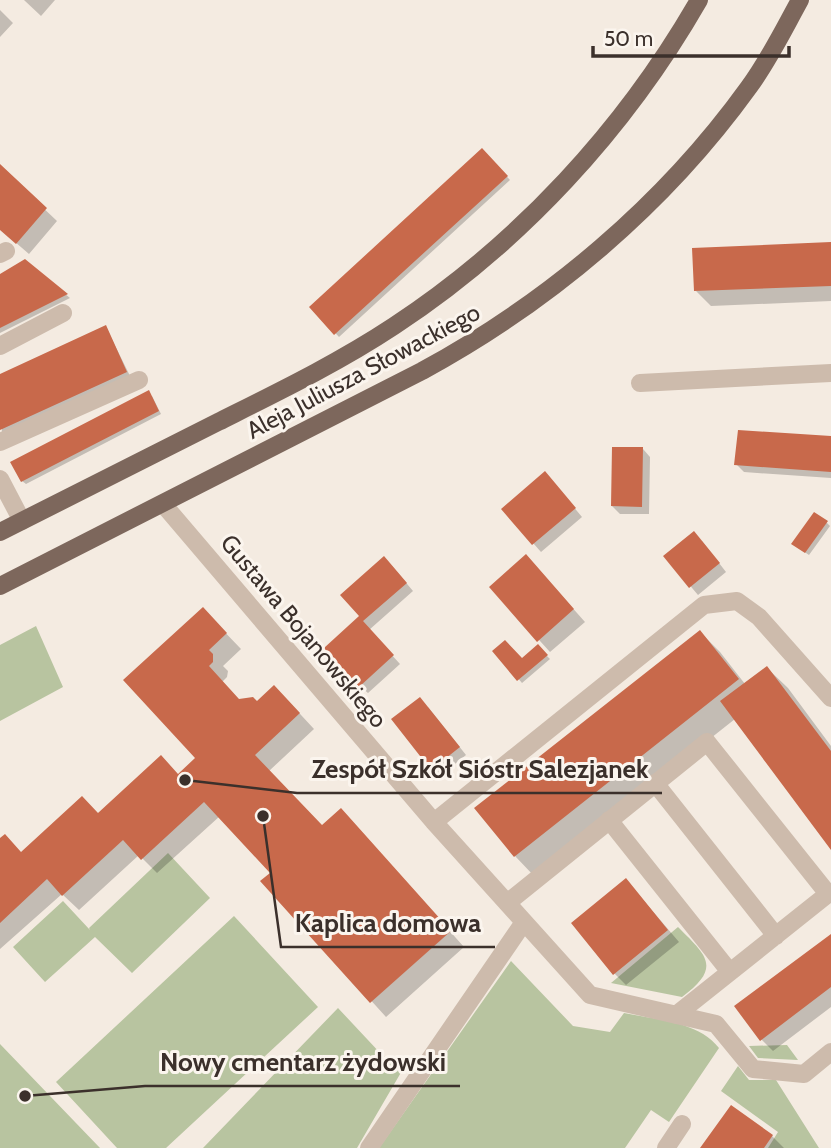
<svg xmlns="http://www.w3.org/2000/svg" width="831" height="1148" font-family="Cabin,sans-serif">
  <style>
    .green { fill: #b8c4a0 }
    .shadow { fill: #0003 }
    .building { fill: #c8694b }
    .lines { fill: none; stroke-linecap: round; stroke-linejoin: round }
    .minor { stroke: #cdbbac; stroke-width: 18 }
    .major { stroke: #7d675c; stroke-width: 18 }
    .labels { text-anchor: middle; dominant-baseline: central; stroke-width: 6; stroke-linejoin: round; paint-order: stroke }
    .street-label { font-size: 24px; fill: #3b302b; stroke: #fbf5ee }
    .leader { fill: none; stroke: #3b302b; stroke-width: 2.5 }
    .callout-dot { fill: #3b302b; stroke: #fbf5ee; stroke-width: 2.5 }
    .callout-label { font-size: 26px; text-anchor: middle; font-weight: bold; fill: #3b302b; stroke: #fbf5ee; stroke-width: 6; stroke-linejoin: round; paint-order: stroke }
  </style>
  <rect width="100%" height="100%" fill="#f4ebe1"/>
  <path class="green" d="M36,626L63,687L0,721V645Z
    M168,853L210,898L132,973L95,937L45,982L13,947L63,901L90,930L89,928Z
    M234,916L318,1007L166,1148H117L56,1082Z
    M678,927C707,956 722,967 682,997L611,983Z
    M511,961L573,1026L610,1032L624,1013C656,1020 698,1021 719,1048L669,1122L651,1110L625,1148H379Z
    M338,1008L382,1055L403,1069L357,1148H203Z
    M0,1044L100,1148H0Z
    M787,1045L798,1060L758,1058L749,1046Z
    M738,1066L749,1080H776L819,1148H768L778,1132L721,1091Z"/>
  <path class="shadow" d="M24,0H55L41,16Z
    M0,10L13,23L0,37Z
    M482,150L510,180L339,337L311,307Z
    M0,167L57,221L29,254L0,229Z
    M831,244V301L711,306L696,291Z
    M25,261L70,298L0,333V276Z
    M106,327L130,376L2,434L0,376Z
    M152,396L161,414L26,484L22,481Z
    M831,438V478L744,472L736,464Z
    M643,449L650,457L649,514H620L612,506Z
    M552,481L582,517L541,552L503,509Z
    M826,522L830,526L809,555L797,547Z
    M702,541L726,572L698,595L665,556Z
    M392,566L413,591L369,630L400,664L368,693L360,686L361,616Z
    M537,568L585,622L550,652L491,587Z
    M217,624L241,649L223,666L228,671L227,677L222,682L240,701L257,704L289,702L314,729L269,771L322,827L356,826L464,947L386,1017L263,881L272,873L220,816L157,873L139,855L79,910L62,894L0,949V841L22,854L179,776L198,758L126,680Z
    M700,632L720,652L745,684L767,668L788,688L831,746V847L735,719L535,877L515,856L476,808Z
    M538,647L550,659L522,683L495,651L522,661Z
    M428,707L466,755L440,776L432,769Z
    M626,880L679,942L626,985L614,973Z
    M831,936V1007L773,1051L761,1039Z
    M772,1136L784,1148H703Z"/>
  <path class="building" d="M482,148L508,176L334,335L309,307Z
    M0,164L47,208L16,244L0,230Z
    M831,242V286L694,291L692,248Z
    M25,259L68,294L0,328V274Z
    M106,325L127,372L0,430V374Z
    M149,390L159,411L21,482L10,462Z
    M738,430L831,436V472L734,465Z
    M612,447H643L642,507L611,506Z
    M545,471L576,508L532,545L501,509Z
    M814,512L828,521L805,553L791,544Z
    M694,531L720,563L689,588L663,556Z
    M526,554L574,609L537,642L489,587Z
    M384,556L407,583L363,621L394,655L359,687L324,648L359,616L340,595Z
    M203,607L227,633L209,650L213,654V662L209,666L239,699L253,697L257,701L274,685L300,713L255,755L322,825L341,808L451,931L370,1003L260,881L270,873L204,802L141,860L123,840L62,896L47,879L0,923V838L5,834L21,852L82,796L98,813L161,755L178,774L195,758L123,680Z
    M700,630L739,679L514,857L474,808Z
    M505,640L522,658L538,644L548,655L517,681L492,651Z
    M767,666L831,751V850L720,701Z
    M420,697L460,747L431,770L391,719Z
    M626,878L668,930L613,975L571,923Z
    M831,934V987L760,1041L734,1006Z
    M731,1105L773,1135L764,1148H700Z"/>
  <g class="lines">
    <path class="minor" d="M0,254L6,251
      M0,346L63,313
      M640,383L831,373
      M0,442L139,380
      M0,479L22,521
      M163,504L434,822L590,995L716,1024L753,1069L804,1074L831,1052
      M655,783L776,936
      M609,820L730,972
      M434,822L704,605L737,601L759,617L831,698
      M507,903L707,742L828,894L676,1015
      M369,1148L524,922
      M666,1148L682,1124"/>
    <path class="major" d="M0,532C73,495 145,459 218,422C278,392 338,363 394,326C519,244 625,129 699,0
      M0,586L422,371C549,302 664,205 749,87C769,60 784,29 800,0"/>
  </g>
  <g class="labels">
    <g class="street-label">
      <text transform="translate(363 371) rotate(-28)">Aleja Juliusza Słowackiego</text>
      <text transform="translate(304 631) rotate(50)">Gustawa Bojanowskiego</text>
    </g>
  </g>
  <path class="leader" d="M185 780L297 793H662M263 816L281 947H495M25 1096L145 1086H460"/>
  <g class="callout-dot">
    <circle cx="185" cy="780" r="7"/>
    <circle cx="263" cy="816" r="7"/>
    <circle cx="25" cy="1096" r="7"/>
  </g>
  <g class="callout-label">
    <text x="480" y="778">Zespół Szkół Sióstr Salezjanek</text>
    <text x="388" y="932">Kaplica domowa</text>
    <text x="303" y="1071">Nowy cmentarz żydowski</text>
  </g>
  <path d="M593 46v10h196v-10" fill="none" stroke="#3b302b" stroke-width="3.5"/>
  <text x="604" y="46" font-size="21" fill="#3b302b" stroke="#fbf5ee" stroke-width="5" paint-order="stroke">50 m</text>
</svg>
